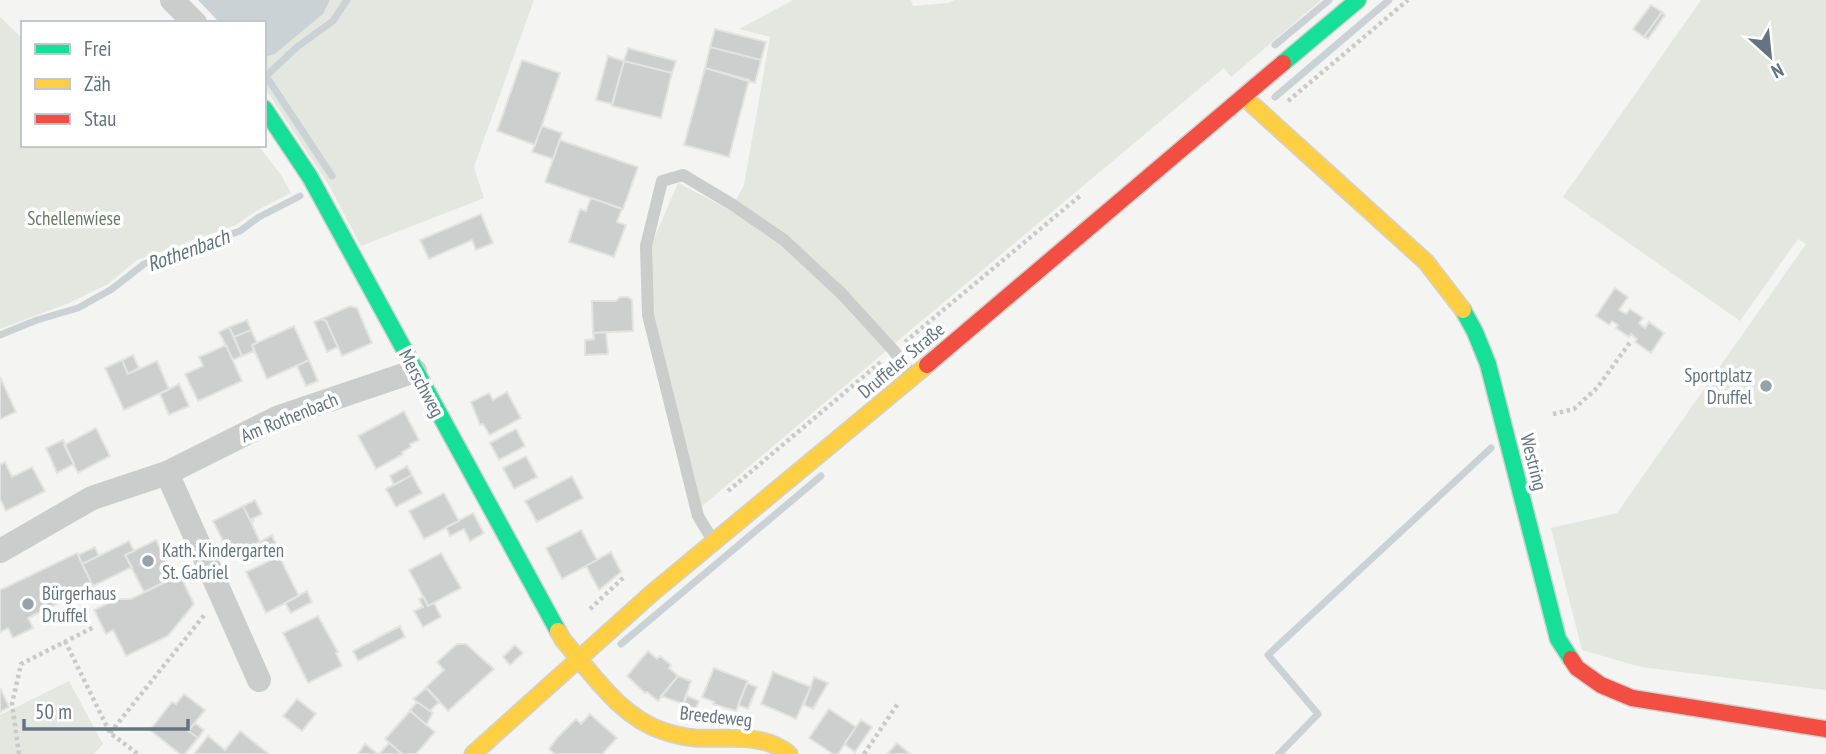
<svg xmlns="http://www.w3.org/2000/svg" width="1826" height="754" font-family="'PT Sans Narrow',sans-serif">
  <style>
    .green { fill: #e4e7e0 }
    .water { fill: #cbd2d5 }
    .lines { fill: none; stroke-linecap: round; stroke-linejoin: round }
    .stream { stroke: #cbd2d5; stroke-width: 7 }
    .building { fill: #cdcece; stroke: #e3e3e2; stroke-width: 2 }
    .fast-casing { stroke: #d0d2d2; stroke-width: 19 }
    .slow-casing { stroke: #d0d2d2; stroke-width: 19 }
    .jam-casing { stroke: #d0d2d2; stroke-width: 19 }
    .path { stroke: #cacaca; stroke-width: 4.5; stroke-dasharray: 3.5 3.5; stroke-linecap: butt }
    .lane { stroke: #cbcdcd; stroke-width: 12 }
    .street { stroke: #cbcdcd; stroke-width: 24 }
    .fast { stroke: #16e098; stroke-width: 16 }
    .slow { stroke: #ffcf43; stroke-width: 16 }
    .jam { stroke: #f24e42; stroke-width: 16 }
    .poi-dot { fill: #96a1a9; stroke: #fff; stroke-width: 2.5 }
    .labels { text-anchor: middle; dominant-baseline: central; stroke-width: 7; stroke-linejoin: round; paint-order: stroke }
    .park-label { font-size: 19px; fill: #677a63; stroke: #fff }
    .street-label { font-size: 19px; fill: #647482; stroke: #fff }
    .poi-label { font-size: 19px; fill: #647482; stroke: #fff; text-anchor: start }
    .water-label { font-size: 21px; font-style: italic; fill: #5f767f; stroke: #fff }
  </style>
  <rect width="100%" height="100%" fill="#f4f4f2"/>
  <path class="green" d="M330,0H534L474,167L484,198L361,246L330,187L264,87V57L275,54L323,14Z
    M793,0H911L913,6L948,3L955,0H1321L1231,77L1224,68L894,344L736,200L744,185L770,37L739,29Z
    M1701,0H1826V690L1641,667L1582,650L1551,528L1617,513L1806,244L1798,239L1740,321L1563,197Z
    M0,17L23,39V145H258L281,175L291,193L256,211L236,225L137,260L108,284L69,303L0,329Z
    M678,183C713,201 748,219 780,243C818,272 854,316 886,351L701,507L656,336L652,293L650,248Z
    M69,681L103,744L94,754H0V715Z"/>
  <path class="water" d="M198,0H330L323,14L275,54L264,57V23H220Z"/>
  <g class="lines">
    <path class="stream" d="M1275,45L1329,0
      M1275,97L1389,0
      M332,176L266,76L297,47L333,21L347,0
      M0,335L37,320L78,308L112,289L144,264L240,231L259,217L300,196
      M621,644L821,476
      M1279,754L1318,714L1268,655L1491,448"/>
  </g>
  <path class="building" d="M1651,5L1662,12L1644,37L1633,29Z
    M1662,12L1665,15L1648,39L1644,37Z
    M715,29L766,42L761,60L710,47Z
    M710,47L761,60L755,83L705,68Z
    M628,48L676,61L672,73L624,61Z
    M608,56L624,61L612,104L596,100Z
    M522,60L560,73L535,145L497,131Z
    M624,61L672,73L661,118L612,106Z
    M705,68L749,80L729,157L684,145Z
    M542,126L562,133L553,159L532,152Z
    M560,140L638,167L623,209L545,182Z
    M591,198L622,209L617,222L626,225L614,257L569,242L580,209L586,211Z
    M481,214L493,243L476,250L472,240L429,259L420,240Z
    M1615,288L1628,297L1619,310L1626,314L1630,309L1643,318L1639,323L1645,328L1649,322L1664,333L1651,353L1635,342L1637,339L1631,334L1629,337L1616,328L1618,325L1612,321L1609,325L1596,316Z
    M620,297H628L632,300L633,331L593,333L592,301H616Z
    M350,306L357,308L372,343L342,356L326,321L321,319Z
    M321,319L326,321L338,347L327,352L314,322Z
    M247,320L251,330L234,337L229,327Z
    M294,326L309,360L267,379L252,345Z
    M229,327L242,356L233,360L219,332Z
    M251,330L257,343L252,345L254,351L242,356L234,337Z
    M606,332L608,354L585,355V340L594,339L593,333Z
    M226,345L242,381L198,401L185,374L203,366L199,357Z
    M133,355L139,368L128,374L122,360Z
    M122,360L128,374L157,361L169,389L124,410L105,368Z
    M309,360L318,381L306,386L297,366Z
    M0,377L16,412L0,419Z
    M179,384L189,406L169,415L160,394Z
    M507,392L521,418L490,435L483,424L480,425L471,402L489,393L493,400Z
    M404,411L419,440L410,444L411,447L402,452L403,454L376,469L358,436Z
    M96,428L110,456L78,473L64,445Z
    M516,429L525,446L499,460L490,443Z
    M63,440L74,464L57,473L46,448Z
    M526,456L537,477L514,489L503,468Z
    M5,462L12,477L32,467L45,491L6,511L0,499V465Z
    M407,466L412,475L394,485L390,476Z
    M412,475L422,493L396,507L386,489Z
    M572,476L583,498L537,522L525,501Z
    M444,493L459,521L424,539L409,511Z
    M255,500L262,514L250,520L243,506Z
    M243,506L250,520L253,519L254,521L251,522L260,542L231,557L213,521Z
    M473,513L484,533L470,541L464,529L450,536L446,527Z
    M581,530L597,560L562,579L546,548Z
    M272,535L277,546L255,557L250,547Z
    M156,540L175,577L144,592L125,555Z
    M129,541L134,551L125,555L132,567L93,586L82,564Z
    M95,547L99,556L82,564L78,555Z
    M611,552L621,572L599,590L586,566Z
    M77,553L93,586L28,618L33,628L13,638L8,628L0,632V590Z
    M441,553L461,588L428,606L409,570Z
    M279,556L299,596L266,613L246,572Z
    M180,575L194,604L168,636L126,656L113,630L106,634L94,610L117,599H131Z
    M307,591L312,602L291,613L285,603Z
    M424,597L428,606L434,603L441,617L423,627L414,611L423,607L419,599Z
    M318,616L338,652L336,653L342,666L308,683L283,633Z
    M400,626L405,637L358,661L353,651Z
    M457,644H466L494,669L448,711L426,687L444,670L437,662Z
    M515,645L523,653L510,665L503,657Z
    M648,651L657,659L660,656L671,665L669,668L678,676L658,701L647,692L645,693L627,676Z
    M714,668L748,681L736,711L713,704L714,702L702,697Z
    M773,672L811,687L796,719L761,704Z
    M678,676L691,681L683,704L661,696Z
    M814,677L828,683L813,709L804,705Z
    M747,683L757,687L748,709L738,705Z
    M0,688L9,707L0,712Z
    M426,688L439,702L430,711L413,699Z
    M184,694L205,710L188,731L198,738L185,754H180L150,730L172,702L176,704Z
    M687,696L699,701L692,717L680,713Z
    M297,699L316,714L302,731L283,716Z
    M417,702L433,713L426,725L410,710Z
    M829,709L856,727L838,754H833L809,738Z
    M410,711L435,732L416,754H402L385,739Z
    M590,714L617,738L602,754H554L549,749L558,737L576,719L581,724Z
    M861,720L872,727L855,752L844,744Z
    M195,723L204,730L198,738L188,731Z
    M240,731L269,754H194L208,736L225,750Z
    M389,743L402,754H379Z
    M897,743L910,754H887Z
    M365,744L378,754H358Z"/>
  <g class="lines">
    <g class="fast-casing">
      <path id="fast" d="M1283,63L1358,0
        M264,108L310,177L558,631
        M1463,310L1475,332L1488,364L1558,639L1571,659"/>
    </g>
    <g class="slow-casing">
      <path id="slow" d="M1244,97L1426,262L1463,310
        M558,631L563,640C591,672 620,717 663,731C672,734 684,737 695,738C725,740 764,732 789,754
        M473,754L651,594L927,365"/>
    </g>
    <g class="jam-casing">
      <path id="jam" d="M927,365L1283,63
        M1571,659L1577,668L1601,685L1632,698L1826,729"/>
    </g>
    <path class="path" d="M1288,101L1408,0
      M905,342L1081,195
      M1553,414L1574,409L1597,388L1631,341
      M728,491L882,361
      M590,609L624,577
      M65,641L110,733L138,754
      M110,733L206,613
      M19,754L12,704L21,664L94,627
      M864,754L899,702"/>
    <path class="lane" d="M712,539L698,516L648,315L646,246L662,181L683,175L733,205L784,240L842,294L894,351L912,376"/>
    <path class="street" d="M172,0L195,23
      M167,473L259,680
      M0,551L92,498L167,473L279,417L415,371"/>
    <use href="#fast" class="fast"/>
    <use href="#slow" class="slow"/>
    <use href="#jam" class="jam"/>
  </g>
  <g class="poi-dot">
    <circle cx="1766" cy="386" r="7"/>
    <circle cx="148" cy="561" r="7"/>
    <circle cx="28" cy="604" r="7"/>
  </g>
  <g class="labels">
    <g class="park-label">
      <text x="74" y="218">Schellenwiese</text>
    </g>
    <g class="street-label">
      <text transform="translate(901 360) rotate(-40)">Druffeler Straße</text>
      <text transform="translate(422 383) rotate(62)">Merschweg</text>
      <text transform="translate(289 417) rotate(-22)">Am Rothenbach</text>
      <text transform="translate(1534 462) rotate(76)">Westring</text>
      <text transform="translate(716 716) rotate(6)">Breedeweg</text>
    </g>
    <g class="poi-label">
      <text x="1752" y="375" text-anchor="end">Sportplatz<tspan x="1752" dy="22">Druffel</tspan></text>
      <text x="162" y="550">Kath. Kindergarten<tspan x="162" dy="22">St. Gabriel</tspan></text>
      <text x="42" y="593">Bürgerhaus<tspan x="42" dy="22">Druffel</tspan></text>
    </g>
    <g class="water-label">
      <text transform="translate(188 250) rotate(-20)">Rothenbach</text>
    </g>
  </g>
  <rect x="21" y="21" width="245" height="126" fill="#ffffff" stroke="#c1c7cd" stroke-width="2"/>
  <rect x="35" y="44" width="35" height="10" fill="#16e098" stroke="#c1c7cd" stroke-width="2"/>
  <text x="84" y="56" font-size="21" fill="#647482">Frei</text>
  <rect x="35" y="79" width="35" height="10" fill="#ffcf43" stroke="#c1c7cd" stroke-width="2"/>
  <text x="84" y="91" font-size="21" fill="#647482">Zäh</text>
  <rect x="35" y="114" width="35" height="10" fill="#f24e42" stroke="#c1c7cd" stroke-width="2"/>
  <text x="84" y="126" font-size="21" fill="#647482">Stau</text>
  <g transform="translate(1770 56) rotate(153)" stroke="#ffffff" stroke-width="5" paint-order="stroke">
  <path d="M0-5L12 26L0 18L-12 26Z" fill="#647482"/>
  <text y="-10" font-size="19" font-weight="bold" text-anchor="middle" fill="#647482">N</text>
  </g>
  <path d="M24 719v10h164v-10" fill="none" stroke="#647482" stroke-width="3.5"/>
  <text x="35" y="719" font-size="21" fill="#647482" stroke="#ffffff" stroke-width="5" paint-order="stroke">50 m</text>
</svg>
